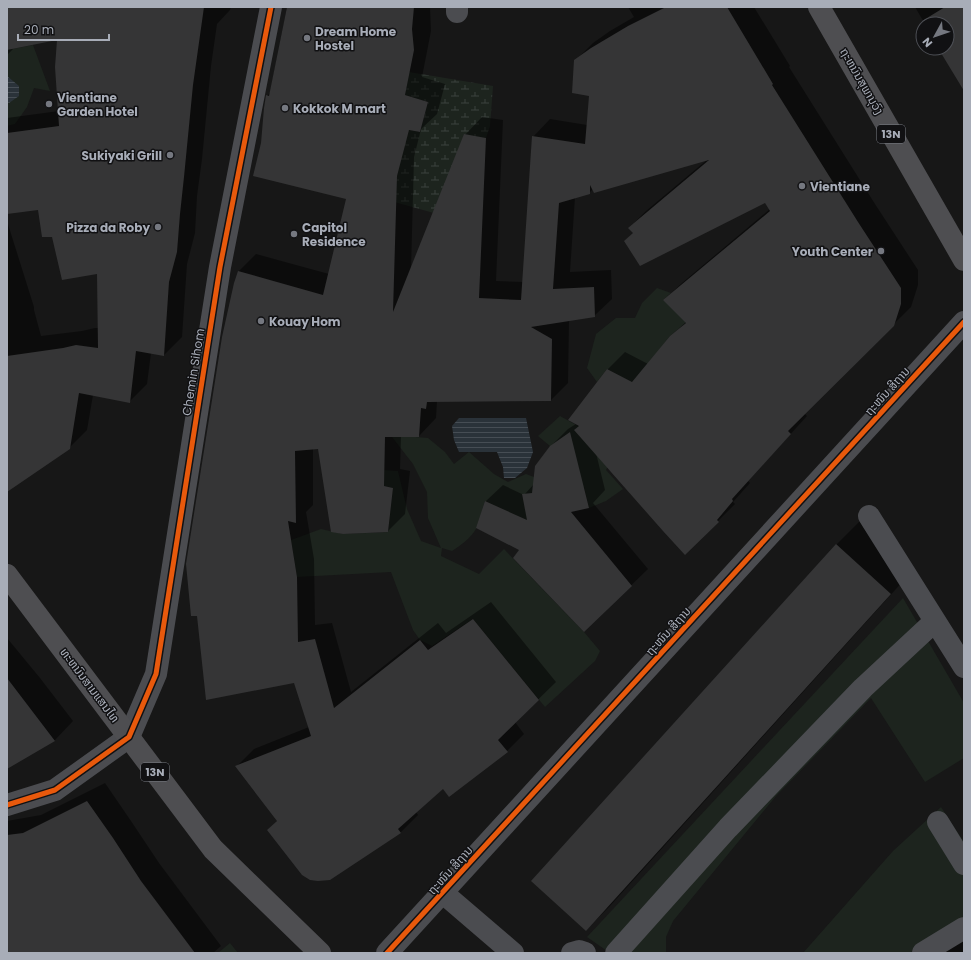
<svg xmlns="http://www.w3.org/2000/svg" width="971" height="960" font-family="Poppins,'Noto Sans Lao',sans-serif">
  <style>
    .green { fill: #1d241e }
    .wetland { fill: url(#wetland-marsh) }
    .water { fill: url(#water-rules) }
    .shadow { fill: #0007 }
    .building { fill: #353536 }
    .lines { fill: none; stroke-linecap: round; stroke-linejoin: round }
    .minor { stroke: #4b4c50; stroke-width: 22 }
    .highway { stroke: #4e4e51; stroke-width: 22 }
    .cycleway-casing { stroke: #111113; stroke-width: 8 }
    .cycleway { stroke: #e8590c; stroke-width: 5 }
    .poi-dot { fill: #757880; stroke: #111113; stroke-width: 1.5 }
    .labels { text-anchor: middle; dominant-baseline: central; stroke-width: 3; stroke-linejoin: round; paint-order: stroke }
    .shield { fill: #111113; stroke: #7b7e86; stroke-width: 1 }
    .shield-label { font-size: 11px; font-weight: bold; fill: #a8adb8 }
    .poi-label { font-size: 12px; font-weight: bold; fill: #a8adb8; stroke: #111113; text-anchor: start }
    .street-label { font-size: 12px; fill: #a8adb8; stroke: #111113 }
  </style>
  <defs>
    <pattern id="wetland-marsh" width="20" height="14" patternUnits="userSpaceOnUse"><rect width="20" height="14" fill="#1d241e"/><path d="M1 5h8M5 5V1M11 12h8M15 12V8" fill="none" stroke="#3b413d"/></pattern>
    <pattern id="water-rules" width="6" height="5" patternUnits="userSpaceOnUse"><rect width="6" height="5" fill="#2a3239"/><path d="M0 2.5h6" fill="none" stroke="#464d54"/></pattern>
  </defs>
  <rect width="100%" height="100%" fill="#171717"/>
  <path class="green" d="M33,45L50,91L34,88L27,107L15,124L7,126V50Z
    M657,288L671,293L663,300L698,312L670,336L633,383L607,369L597,382L587,368L596,334L616,318H635L642,303Z
    M560,416L578,426L617,451L606,470L623,489L606,501L589,508L584,487L567,489L579,468L566,450L550,446L538,436Z
    M392,437H416L428,438L445,452L454,464L469,452L494,474L508,482L526,474L534,477L548,489L522,495L528,521L485,501C482,510 480,521 476,529C470,539 461,545 452,551L442,548L441,556L479,574L504,549L584,632L600,651L595,661L545,707L473,619L432,646L420,640L413,630L391,572L297,577L291,540L321,529L343,534L388,532L393,488L384,486V470L398,471L407,509L421,541L441,548L428,518L427,492L413,464Z
    M903,598L964,703V758L925,782L871,698L776,796L673,921L666,937V953H610L587,937Z
    M941,807L964,842V917L910,953H803L893,851Z
    M230,943L238,953H218Z"/>
  <path class="wetland" d="M409,72L493,86L490,126L486,138L464,135L434,213L387,200L409,130L420,132L428,102L405,95Z"/>
  <path class="water" d="M7,76L19,86V96L9,103L7,102Z
    M459,418H526L533,452L527,468L515,478H504L503,467L497,452H459L454,440L452,426Z"/>
  <path class="shadow" d="M7,7H46L13,48V49L7,55Z
    M65,7H231L230,10L217,24L211,66L202,159L197,196L195,233L187,264L182,337L164,355L151,353L147,384L129,402L93,395L87,430L69,448L7,487V221L34,307V310L41,336L82,331L95,328H99L98,273L52,236L39,209L7,213V118L59,111Z
    M287,7H430L431,31L422,77L445,84L437,114L421,129L414,157L411,270L465,135L482,117L503,120L496,281L524,282L533,137L550,119L587,125L590,95L575,61L593,43L610,31L634,17L628,7H754L790,66L789,67L875,204L918,270V285L911,307L804,413L807,416L748,481L750,483L733,502L735,504L685,554L596,453L605,490L593,503L648,569L584,631L521,550L477,528L486,501L503,485L524,495L534,484L551,446L568,429L576,424L570,420L608,369L625,352L648,364L671,337L686,322L664,300L682,283L770,209L765,202L634,232L629,228L646,211L708,159L593,189L589,193L575,197L570,272L611,270L612,299L594,316L569,320L568,383L551,400L437,401L436,418L419,436H401L400,469L410,471L405,514L388,531L319,448H313V505L306,512L314,559L315,625L332,623L351,692L438,623L446,633L491,602L556,682L515,722L524,734L507,751L443,787L416,812L418,815L401,832L330,879L268,830L278,820L237,766L254,749L309,727L239,271L256,254L329,274L347,198L262,143L267,96L270,93Z
    M915,7H964V91L939,48H947V24H925Z
    M861,520L914,569L610,906L586,930L532,881L837,544Z
    M7,638L40,678L73,721L55,740L7,768Z
    M105,783L131,821L159,863L221,946L213,953H7V821L41,815Z
    M964,935V953H922Z"/>
  <path class="building" d="M7,7H204L193,85L184,177L180,214L177,252L169,282L164,356L136,351L130,403L79,393L70,449L7,492V356L63,348L76,345L98,348L97,274L62,280L52,237H42L38,210L7,214V133L59,126L55,67L57,40L7,50Z
    M287,7H414L412,29L414,50L405,95L428,102L420,132L409,130L397,176L393,312L464,134L486,138L479,298L521,300L532,136L585,144L589,96L572,93L574,60L591,48L628,26L666,7H727L773,84L772,85L858,222L901,288V304L894,326L788,431L791,434L732,499L733,501L717,520L719,522L685,555L663,531L574,430L579,426L568,420L607,369L632,382L670,336L686,323L663,300L770,211L765,203L640,266L624,241L633,233L628,228L709,160L594,193L590,185V194L559,203L553,289L594,287L595,317L531,327L552,339L551,401L427,402L426,409L421,408L419,437H385L384,486L393,488L388,532L343,534L331,532L318,449L295,451L296,523L288,521L297,577L298,642L315,639L334,708L420,640L428,650L473,619L539,700L498,740L508,752L449,797L443,789L398,829L401,833L330,880L318,881L310,880L302,875L267,830L277,821L235,766L311,736L294,683L206,700L197,616H191L186,564L222,337L234,283L238,271L323,295L346,199L253,176L261,143L264,108L266,95L269,96Z
    M945,7H964V91L938,48H947V24H924L922,21Z
    M570,432L589,508L571,512L632,586L584,632L513,558L519,550L476,528L485,501L527,520L522,494L532,493L535,466L550,446Z
    M836,544L891,594L586,931L531,881Z
    M7,678L55,741L7,769Z
    M87,801L113,838L141,881L195,953H7V835L23,833Z"/>
  <g class="lines">
    <path class="minor" d="M457,12V7
      M869,516L964,667
      M7,805L55,790L129,737L156,674L220,267L271,7
      M938,822L964,864
      M443,893L513,953
      M387,953L964,322
      M572,953L579,951L585,953
      M616,953L728,828L863,688L935,621
      M923,953L964,928"/>
    <path class="highway" d="M819,7L964,260
      M7,575L213,849L320,953"/>
    <g class="cycleway-casing">
      <path id="cycleway" d="M7,805L55,790L129,737L156,674L220,267L271,7
        M387,953L964,322"/>
    </g>
    <use href="#cycleway" class="cycleway"/>
  </g>
  <g class="poi-dot">
    <circle cx="307" cy="38" r="4"/>
    <circle cx="49" cy="104" r="4"/>
    <circle cx="285" cy="108" r="4"/>
    <circle cx="170" cy="155" r="4"/>
    <circle cx="802" cy="186" r="4"/>
    <circle cx="158" cy="227" r="4"/>
    <circle cx="294" cy="234" r="4"/>
    <circle cx="881" cy="251" r="4"/>
    <circle cx="261" cy="321" r="4"/>
  </g>
  <g class="labels">
    <g class="shield">
      <rect x="877" y="125" width="28" height="18" rx="3"/>
      <rect x="141" y="763" width="28" height="18" rx="3"/>
    </g>
    <g class="shield-label">
      <text x="891" y="134">13N</text>
      <text x="155" y="772">13N</text>
    </g>
    <g class="poi-label">
      <text x="315" y="31">Dream Home<tspan x="315" dy="14">Hostel</tspan></text>
      <text x="57" y="97">Vientiane<tspan x="57" dy="14">Garden Hotel</tspan></text>
      <text x="293" y="108">Kokkok M mart</text>
      <text x="162" y="155" text-anchor="end">Sukiyaki Grill</text>
      <text x="810" y="186">Vientiane</text>
      <text x="150" y="227" text-anchor="end">Pizza da Roby</text>
      <text x="302" y="227">Capitol<tspan x="302" dy="14">Residence</tspan></text>
      <text x="873" y="251" text-anchor="end">Youth Center</text>
      <text x="269" y="321">Kouay Hom</text>
    </g>
    <g class="street-label">
      <text transform="translate(862 81) rotate(60)">ຖະຫນົນສຸພານຸວົງ</text>
      <text transform="translate(193 372) rotate(-81)">Chemin Sihom</text>
      <text transform="translate(887 391) rotate(-48)">ຖະໜົນ ສີຖານ</text>
      <text transform="translate(668 631) rotate(-48)">ຖະໜົນ ສີຖານ</text>
      <text transform="translate(90 685) rotate(53)">ທະຫນົນສາມແສນໄທ</text>
      <text transform="translate(450 870) rotate(-48)">ຖະໜົນ ສີຖານ</text>
    </g>
  </g>
  <rect width="971" height="960" fill="none" stroke="#a8adb8" stroke-width="16"/>
  <g transform="translate(935 36) rotate(230)"><circle r="19" fill="#111113" stroke="#4d4f55"/>
  <path d="M0-3L7 15L0 10L-7 15Z" fill="#757880"/>
  <text y="-6" font-size="11" font-weight="bold" text-anchor="middle" fill="#a8adb8">N</text>
  </g>
  <path d="M18 34v6h91v-6" fill="none" stroke="#a8adb8" stroke-width="2"/>
  <text x="24" y="34" font-size="12" fill="#a8adb8" stroke="#111113" stroke-width="3" paint-order="stroke">20 m</text>
</svg>
